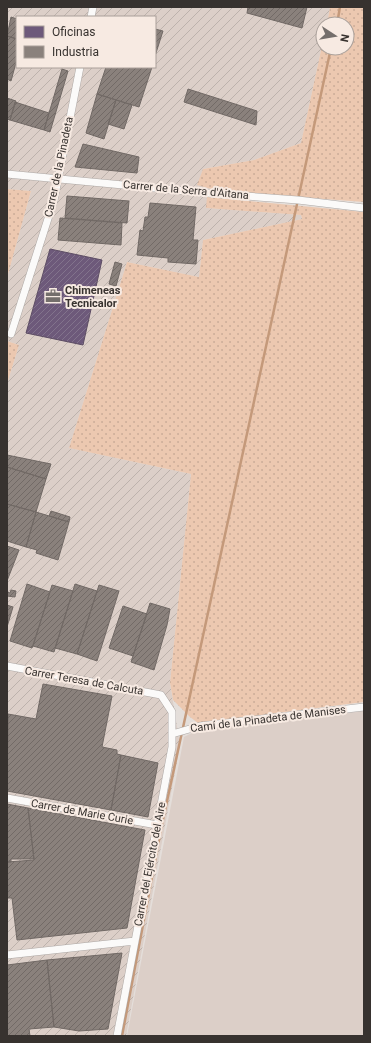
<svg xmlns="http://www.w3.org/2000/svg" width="371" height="1043" font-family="Roboto,sans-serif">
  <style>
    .built { fill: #dccfc8 }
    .industrial { fill: url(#industrial-furrows); fill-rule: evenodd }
    .grass { fill: url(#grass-dots) }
    .offices { fill: url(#offices-hatch); stroke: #5d4d64 }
    .industry { fill: url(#industry-hatch); stroke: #716965 }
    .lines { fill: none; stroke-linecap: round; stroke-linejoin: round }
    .stream { stroke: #c4997a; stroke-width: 2.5 }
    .street-casing { stroke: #aea9a6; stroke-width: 8 }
    .street { stroke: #fbfaf9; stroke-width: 7 }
    .labels { text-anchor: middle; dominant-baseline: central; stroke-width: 4; stroke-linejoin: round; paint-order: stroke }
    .street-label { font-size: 11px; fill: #37322f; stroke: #f7eae2 }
    .poi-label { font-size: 11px; font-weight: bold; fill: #37322f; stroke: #f7eae2; text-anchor: start }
  </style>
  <defs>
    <pattern id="industrial-furrows" width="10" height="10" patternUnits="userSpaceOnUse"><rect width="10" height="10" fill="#dccfc8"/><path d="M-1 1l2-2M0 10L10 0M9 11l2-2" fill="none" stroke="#bdb2ac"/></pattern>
    <pattern id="grass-dots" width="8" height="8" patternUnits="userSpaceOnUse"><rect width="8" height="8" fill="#ecc8b0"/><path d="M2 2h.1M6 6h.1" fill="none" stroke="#cbac98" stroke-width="1.8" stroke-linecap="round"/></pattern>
    <pattern id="offices-hatch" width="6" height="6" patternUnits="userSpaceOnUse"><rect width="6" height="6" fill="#6d597a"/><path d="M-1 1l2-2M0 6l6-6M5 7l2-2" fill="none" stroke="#82738c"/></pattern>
    <pattern id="industry-hatch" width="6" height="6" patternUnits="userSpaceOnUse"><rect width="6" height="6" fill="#8a817c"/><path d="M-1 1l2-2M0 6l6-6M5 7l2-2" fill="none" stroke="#726a66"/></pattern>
  </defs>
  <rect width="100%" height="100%" fill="#e4deda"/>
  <path class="built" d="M364,711V1036H127L184,737L196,731Z"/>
  <path class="industrial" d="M7,7H330L327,24H323V41L301,143L254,160L203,169L198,185L218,191L207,197V208L301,215L302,219L203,240L199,277L127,262L69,448L191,474L170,683L180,745L126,1036H7V384L19,345L7,341V278L31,191L7,189ZM17,17H155V67H17Z"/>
  <path class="grass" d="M330,7H364V202L218,191L197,185L203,169L254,160L301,143L323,41V48H347V24H327Z
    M7,189L31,191L7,278Z
    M207,197L364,212V702L198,723L190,717L173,700L170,683L191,474L69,448L127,262L199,277L203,240L302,219L301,215L206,208Z
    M7,341L19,345L7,384Z"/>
  <path class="offices" d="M50,249L102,260L83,345L26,333Z"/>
  <path class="industry" d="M248,7H307L302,28L247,13Z
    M11,17L17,19V39L7,36Z
    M155,29L163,31L155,56Z
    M7,36L17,39V59L11,81L7,79Z
    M106,67H152L139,107L97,94Z
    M62,69L68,71L50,132L44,130Z
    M188,89L257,111L256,125L184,102Z
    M97,94L116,100L104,139L86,133Z
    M7,98L16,101L10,120L7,119Z
    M116,100L132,105L124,129L108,124Z
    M15,102L49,113L44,130L10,120Z
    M83,144L139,157L137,173L75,167Z
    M67,196L129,201L127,223L65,218Z
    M150,203L196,207L193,240H198L196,264L168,262V258L137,255L140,230L143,231L145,217H148Z
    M60,218L122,223L121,245L58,240Z
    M115,262L122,264L116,286L109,284Z
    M7,455L51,464L46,479L7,467Z
    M7,467L46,479L36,512L7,504Z
    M7,504L36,512L26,547L7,541Z
    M51,511L70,517L69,522L49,516Z
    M36,512L69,522L58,560L36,553L37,550L26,547Z
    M7,546L19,550L7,581Z
    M27,584L50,592L32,648L10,641Z
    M75,584L97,591L77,654L55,648Z
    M52,585L73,591L54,652L33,646Z
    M99,585L119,591L97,661L77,654Z
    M11,590L16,591L15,597L7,596V592L10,593Z
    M150,603L170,609L167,625L154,670L131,662Z
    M7,605L13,607L7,627Z
    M123,606L147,614L133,656L109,648Z
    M43,684L112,696L102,747L117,750V754L121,755L111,810L7,791L8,714L36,719Z
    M121,755L158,763L148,817L111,810Z
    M7,804L28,808L34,859H11V862H7Z
    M28,808L145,830L127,928L17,940L12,898H7V862L34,860Z
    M122,953L108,1029L79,1031L54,1027L47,960Z
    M47,960L54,1027L29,1029L30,1036H7V965Z"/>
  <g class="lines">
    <path class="stream" d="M337,24L340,7
      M122,1036L162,824L331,48"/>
    <g class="street-casing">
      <path id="street" d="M91,17L93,7
        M7,174L218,194L298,200L364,208
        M11,334L54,200L80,67
        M7,666L161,695L172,712V747L117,1036
        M172,734L200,726L364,707
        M7,798L157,825
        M7,955L135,941"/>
    </g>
    <use href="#street" class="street"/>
  </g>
  <defs>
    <g id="office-bare" transform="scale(1.2)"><path d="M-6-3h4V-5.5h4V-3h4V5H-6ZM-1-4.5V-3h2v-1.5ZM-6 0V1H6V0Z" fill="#746e6b" stroke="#f7eae2" stroke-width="2.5" paint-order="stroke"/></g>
  </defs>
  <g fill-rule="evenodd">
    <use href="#office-bare" x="53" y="296"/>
  </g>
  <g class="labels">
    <g class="street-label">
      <text transform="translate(59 167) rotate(-78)">Carrer de la Pinadeta</text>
      <text transform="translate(186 190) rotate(5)">Carrer de la Serra d'Aitana</text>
      <text transform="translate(84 681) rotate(10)">Carrer Teresa de Calcuta</text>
      <text transform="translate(268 719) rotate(-7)">Camí de la Pinadeta de Manises</text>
      <text transform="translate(82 812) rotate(10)">Carrer de Marie Curie</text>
      <text transform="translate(150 864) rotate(-79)">Carrer del Ejército del Aire</text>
    </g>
    <g class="poi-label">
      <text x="65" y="290">Chimeneas<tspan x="65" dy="13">Tecnicalor</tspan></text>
    </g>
  </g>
  <rect width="371" height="1043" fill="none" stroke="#37322f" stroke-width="16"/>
  <rect x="16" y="16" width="140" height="52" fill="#f7eae2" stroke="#aaa09a"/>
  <rect x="24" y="26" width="20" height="12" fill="#6d597a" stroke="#aaa09a"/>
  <text x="52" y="36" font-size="12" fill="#37322f">Oficinas</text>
  <rect x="24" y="46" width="20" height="12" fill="#8a817c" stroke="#aaa09a"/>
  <text x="52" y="56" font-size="12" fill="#37322f">Industria</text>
  <g transform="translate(335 36) rotate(102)"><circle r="19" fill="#f7eae2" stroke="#aaa09a"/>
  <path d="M0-3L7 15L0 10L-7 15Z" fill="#746e6b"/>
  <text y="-6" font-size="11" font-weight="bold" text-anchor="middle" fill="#37322f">N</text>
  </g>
</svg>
